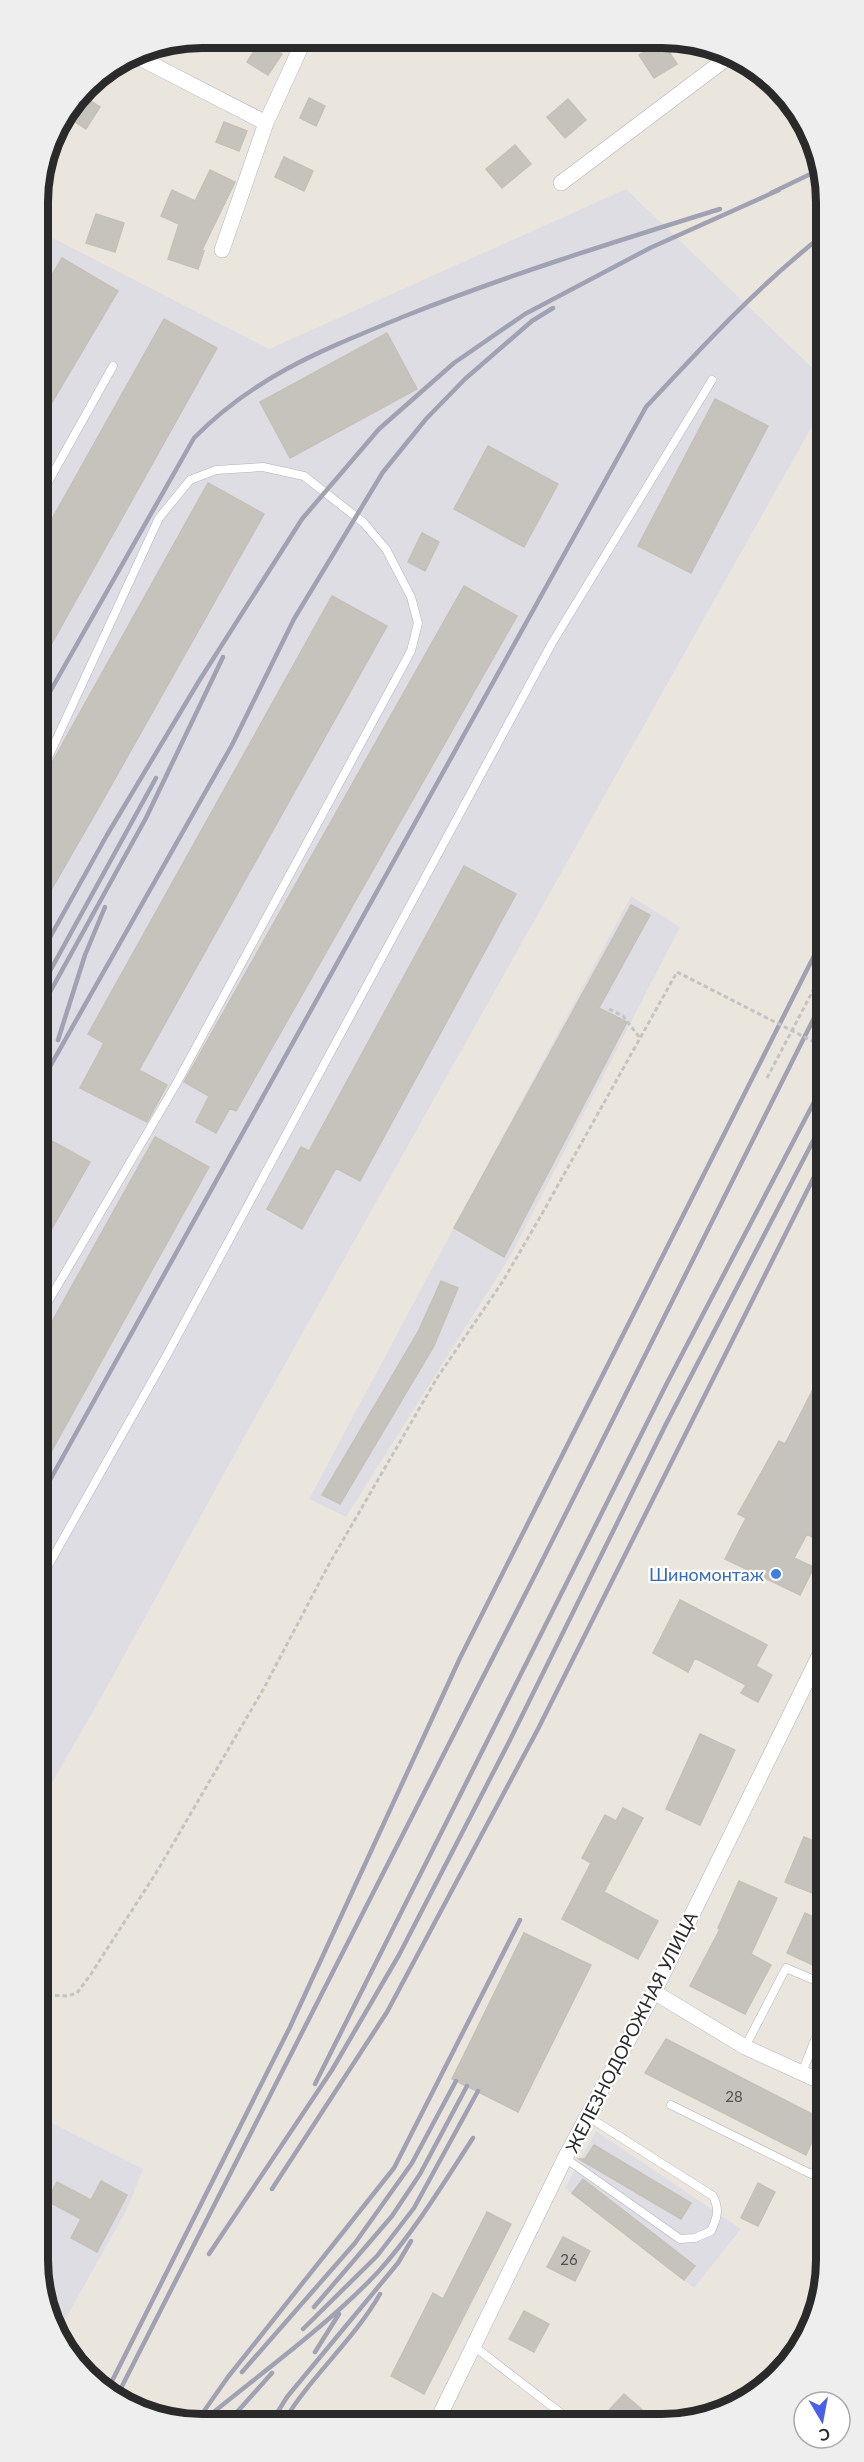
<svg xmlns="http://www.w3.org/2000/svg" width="864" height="2462" font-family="Lato,sans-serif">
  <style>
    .industrial { fill: #dfdde4 }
    .building { fill: #c6c2bc; stroke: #c6c1b7; stroke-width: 1.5 }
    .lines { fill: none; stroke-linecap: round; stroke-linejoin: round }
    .service-casing { stroke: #b0b2bc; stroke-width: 9 }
    .minor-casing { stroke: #b0b2bc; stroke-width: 16 }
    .path { stroke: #c3c3c3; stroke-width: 3; stroke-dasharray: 4.5 3; stroke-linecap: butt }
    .service { stroke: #fff; stroke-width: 8 }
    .minor { stroke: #fff; stroke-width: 15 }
    .rail { stroke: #a0a2b3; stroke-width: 4.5 }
    .path-bridge { stroke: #c3c3c3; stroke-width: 3; stroke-dasharray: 4.5 3; stroke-linecap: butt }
    .shop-dot { fill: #3f7fe0; stroke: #fff; stroke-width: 2 }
    .labels { text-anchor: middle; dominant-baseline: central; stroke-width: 4.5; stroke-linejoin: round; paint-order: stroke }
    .number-label { font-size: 15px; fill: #51504e }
    .shop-label { font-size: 18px; fill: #366cbe; stroke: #fff; text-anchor: end }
    .street-label { font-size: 18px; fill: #2a2a2a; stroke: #fff }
    .rim { fill: none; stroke: #2a2a2a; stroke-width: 8 }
  </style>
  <rect width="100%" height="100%" fill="#ebe6dd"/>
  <path class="industrial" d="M626,189L824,379V405L247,1432L103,1694L40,1804L38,252L47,235L269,349Z
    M631,896L680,927L511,1255L346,1517L309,1499Z
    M40,2117L143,2169L128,2207L60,2329L41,2293Z
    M596,2131L741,2229L694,2288L565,2188Z"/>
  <path class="building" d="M261,40L282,54L268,75L247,62Z
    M662,41L677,64L654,78L639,55Z
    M85,97L100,107L86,129L71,119Z
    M309,98L325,106L316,126L300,118Z
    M568,99L586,120L565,138L547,117Z
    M224,122L247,131L239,151L216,142Z
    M515,145L531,164L502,188L486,169Z
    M284,157L313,171L304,191L275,177Z
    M210,170L235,182L202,250L204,251L198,269L168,259L179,224L161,216L172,190L195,201Z
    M96,214L124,223L115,252L86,243Z
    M62,258L118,291L38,426V298Z
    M164,319L217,348L52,643L38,635V544Z
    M387,333L417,389L290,458L260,402Z
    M715,399L768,426L691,573L638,546Z
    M488,446L558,484L524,547L454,509Z
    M208,483L264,514L99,807L39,911V786Z
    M422,533L439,542L425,571L408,562Z
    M464,586L517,616L236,1111L230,1108L216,1133L196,1122L209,1096L184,1082Z
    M332,596L387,626L139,1070L167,1085L147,1122L80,1088L104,1043L88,1034Z
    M464,866L516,894L360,1181L336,1168L302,1229L267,1209L301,1147L309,1151Z
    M631,905L650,915L599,1008L627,1022L504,1257L454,1228Z
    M39,1134L90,1162L39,1251Z
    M155,1137L209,1167L40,1472L39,1345Z
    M441,1281L458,1288L434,1346L340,1504L322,1495L418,1332Z
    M825,1366V1544L807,1534L794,1558L814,1567L800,1595L725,1559L746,1518L738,1514L779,1441L785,1444Z
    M680,1600L767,1645L756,1666L772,1675L758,1702L741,1693L746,1685L695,1658L688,1672L653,1653Z
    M700,1734L735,1750L700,1825L666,1809Z
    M623,1808L643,1818L604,1892L658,1921L638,1959L562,1919L591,1863L582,1858L605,1815L616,1821Z
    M804,1837L826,1846V1881L820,1896L785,1882Z
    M739,1881L777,1898L751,1954L771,1965L745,2014L690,1986L720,1929L718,1928Z
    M805,1913L826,1923V1971L787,1953Z
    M524,1933L591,1965L518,2112L452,2079Z
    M666,2039L822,2119L806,2155L645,2073Z
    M594,2145L691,2203L681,2219L579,2159H585Z
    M583,2179L695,2266L684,2280L572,2193Z
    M101,2181L127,2195L97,2252L71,2238L81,2219L47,2201L57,2182L91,2200Z
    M758,2183L775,2192L758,2226L741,2218Z
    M487,2212L511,2224L424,2394L391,2376L433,2293L443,2299Z
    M563,2237L590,2251L575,2281L547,2267Z
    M524,2311L549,2324L534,2352L509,2339Z
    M624,2394L655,2421H599Z"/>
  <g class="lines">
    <g class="service-casing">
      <path id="service" d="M38,500L113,366
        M39,777L159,518L190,480L216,470L263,467L304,476L364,523L386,549L411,597L418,623L411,651L175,1086L39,1317
        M40,1580L168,1353L552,643L712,380
        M745,2047L786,1968L826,1985
        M802,2073L826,2011
        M671,2105L811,2174L826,2165
        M565,2158L680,2239L695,2238L711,2231C717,2218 720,2210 713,2196L587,2116
        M475,2347L571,2421"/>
    </g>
    <g class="minor-casing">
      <path id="minor" d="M132,54L266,123
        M561,183L727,58
        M222,250L266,123L305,38
        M654,1992L745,2047L826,2084
        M40,2076L43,2077
        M437,2421L565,2158L654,1992L825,1644"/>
    </g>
    <path class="path" d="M609,1009L623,1016L640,1038
      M767,1078L819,979
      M40,1995L67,1996L77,1993L91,1974L156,1873L264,1688L328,1566L437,1378L503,1281L543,1212L677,972"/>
    <use href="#service" class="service"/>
    <use href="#minor" class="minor"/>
    <path class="rail" d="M771,193L823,168
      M39,711L194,438C256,375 325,349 405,316C508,275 614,242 720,209
      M39,957L107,835L199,681L302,519L379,429L454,363L525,314L650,248L779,190
      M39,991L156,778
      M39,1012L146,818L223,657
      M58,1040L85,955L105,907
      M39,1086L232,745L294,619L383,472L426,419L465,379L532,321L553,308
      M40,1498L646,407C702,347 758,286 823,235
      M315,2084L667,1383L825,1081
      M272,2189L387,2012L538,1729L825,1155
      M209,2254L332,2070L399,1955L510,1740L666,1424L825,1118
      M314,2307L392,2216L420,2174L467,2086
      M303,2329L377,2256L414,2208L478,2091
      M315,2352L339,2314
      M242,2372L355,2243L412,2163L456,2081
      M108,2389L290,2027L460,1658L824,936
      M118,2394L537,1571L824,998
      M204,2420C262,2372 326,2327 378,2272C415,2231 443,2184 473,2138
      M197,2421L228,2377L394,2168L520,1920
      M229,2421L272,2373
      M272,2421L287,2397L398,2263L411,2241
      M284,2421C311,2376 353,2341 380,2294"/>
    <path class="path-bridge" d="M677,972L824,1047"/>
  </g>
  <circle class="shop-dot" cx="776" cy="1574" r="6"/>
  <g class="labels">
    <g class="number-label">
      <text x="734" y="2096">28</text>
      <text x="569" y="2259">26</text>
    </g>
    <g class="shop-label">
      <text x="764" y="1574">Шиномонтаж</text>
    </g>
    <g class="street-label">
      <text transform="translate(631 2032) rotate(-63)">ЖЕЛЕЗНОДОРОЖНАЯ УЛИЦА</text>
    </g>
  </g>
  <path d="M0 0H864V2462H0ZM202 48H662A154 154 0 0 1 816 202V2260A154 154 0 0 1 662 2414H202A154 154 0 0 1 48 2260V202A154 154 0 0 1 202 48Z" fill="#eee" fill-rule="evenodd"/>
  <path class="rim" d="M202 48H662A154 154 0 0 1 816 202V2260A154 154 0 0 1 662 2414H202A154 154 0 0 1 48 2260V202A154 154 0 0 1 202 48Z"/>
  <g transform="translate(822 2420) rotate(170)"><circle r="28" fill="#ffffff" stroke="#aaaaaa" stroke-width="1.5"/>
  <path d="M0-4.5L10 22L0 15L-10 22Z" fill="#4b5fea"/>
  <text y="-9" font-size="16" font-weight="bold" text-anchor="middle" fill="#2a2a2a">С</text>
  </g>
</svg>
